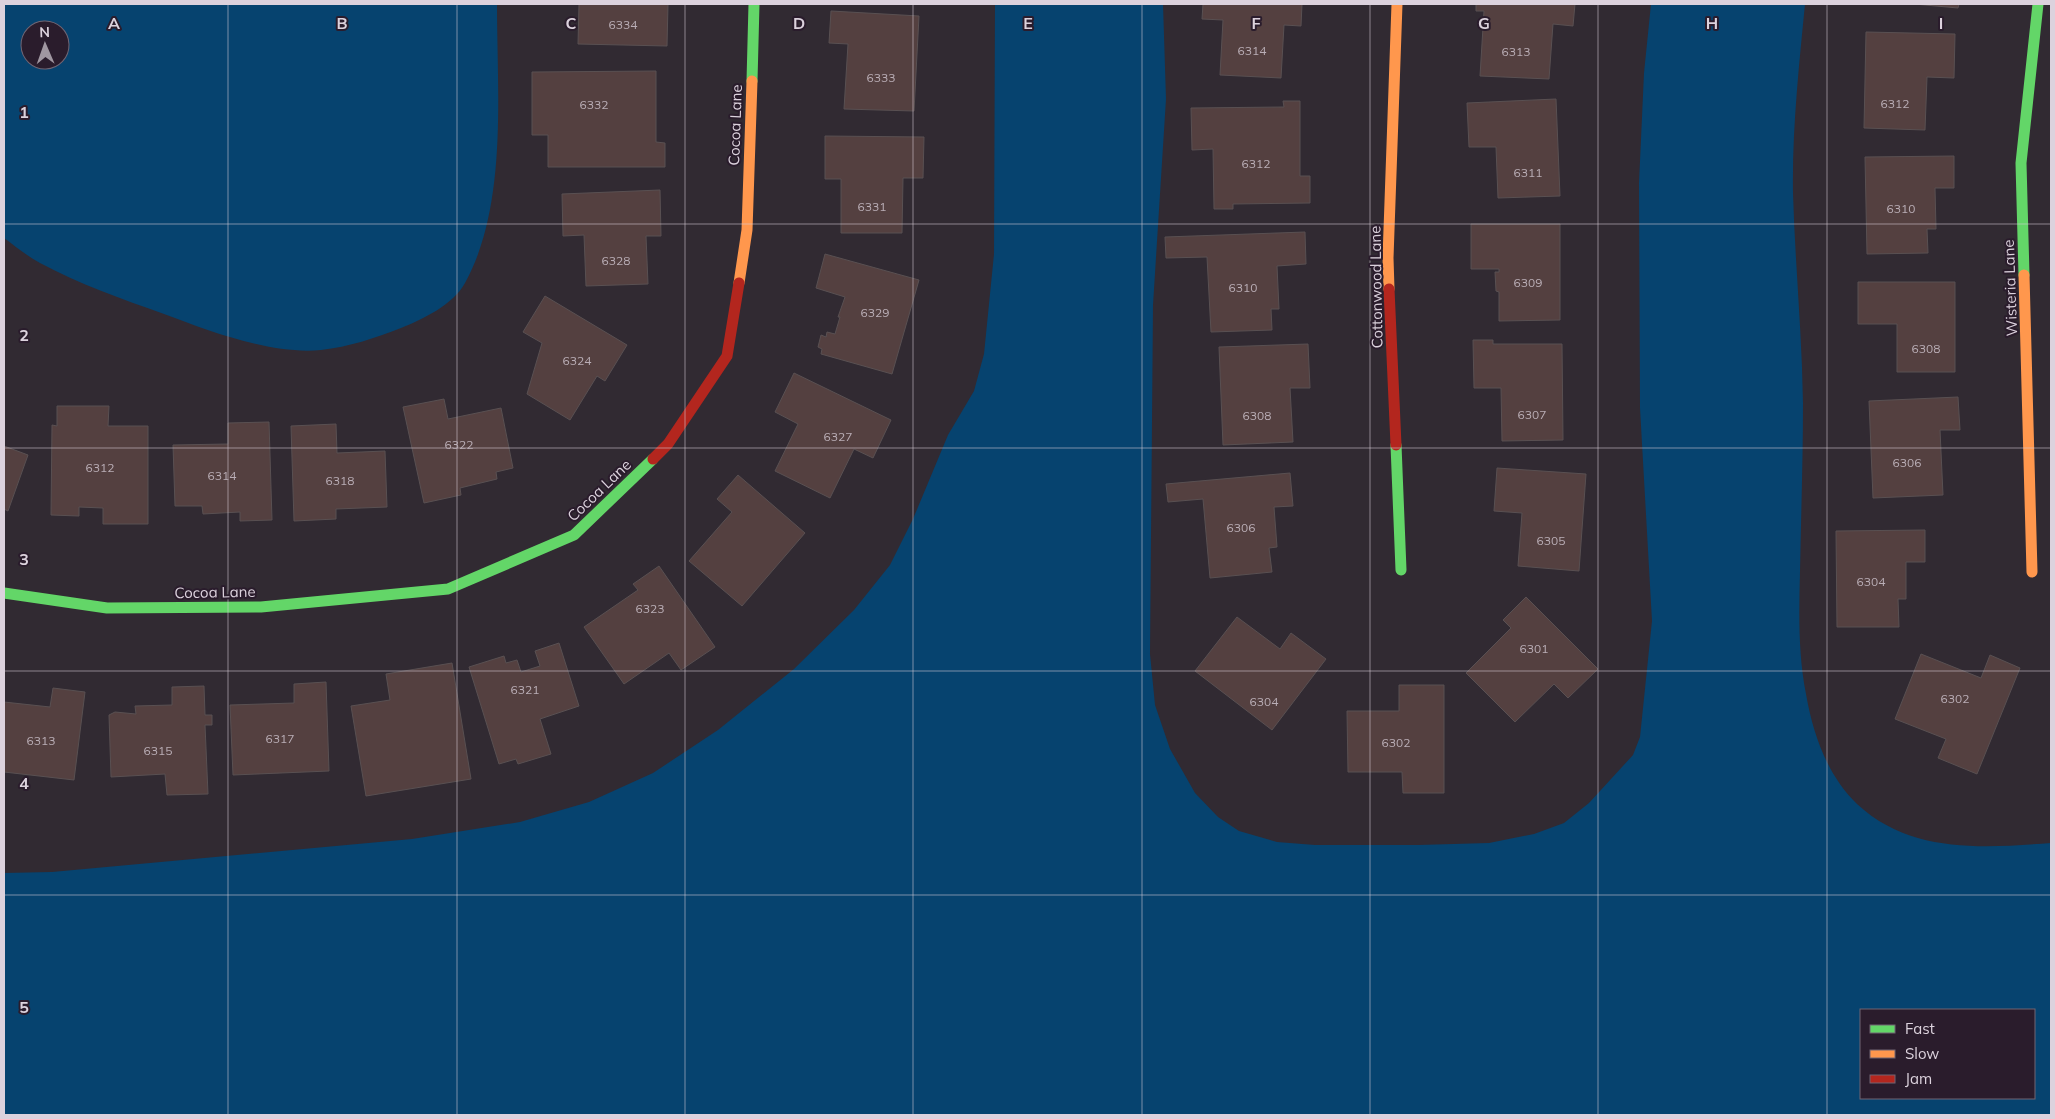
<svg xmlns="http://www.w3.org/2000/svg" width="2055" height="1119" font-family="Mulish,sans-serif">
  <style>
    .water { fill: #06436f; fill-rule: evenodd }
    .building { fill: #544040; stroke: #595052 }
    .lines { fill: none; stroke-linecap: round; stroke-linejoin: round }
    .fast { stroke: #63d668; stroke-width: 11 }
    .slow { stroke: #ff974d; stroke-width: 11 }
    .jam { stroke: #b3261e; stroke-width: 11 }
    .grid { fill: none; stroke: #dcd2dd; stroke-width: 1; stroke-opacity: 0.55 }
    .labels { text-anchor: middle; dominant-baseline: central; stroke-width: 4; stroke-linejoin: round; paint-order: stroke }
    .number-label { font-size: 12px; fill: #baaeb6 }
    .street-label { font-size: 15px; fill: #dcd2dd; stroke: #2a1c2c }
    .grid-label { font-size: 16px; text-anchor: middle; font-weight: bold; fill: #dcd2dd; stroke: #2a1c2c; stroke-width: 4; stroke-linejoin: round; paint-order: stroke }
  </style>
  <rect width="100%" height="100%" fill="#312a32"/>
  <path class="water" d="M4,4H497C497,92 508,205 465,283C453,305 423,319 401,328C375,338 349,347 321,350C272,355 209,331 164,314C122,299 79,284 40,263C27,256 15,246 4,238ZM30,30H60V60H30Z
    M995,4H1163L1166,99L1153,305L1150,654L1155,705L1170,749L1195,793L1218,817L1239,831L1277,842L1315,845H1418L1489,843L1534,834L1564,823L1589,803L1633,755L1640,737L1652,621L1640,408L1639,183L1644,73L1651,4H1805C1799,66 1792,130 1793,193C1795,263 1802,333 1803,403C1803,459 1801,516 1800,572C1799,612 1798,654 1806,694C1813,734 1827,775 1857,804C1911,854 1983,848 2051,843V1115H4V873L52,872L412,839L520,822L589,802L653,773L718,730L794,669L854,610L890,565L913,519L948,435L974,391L984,354L994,254ZM1861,1010H2034V1098H1861Z"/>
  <path class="building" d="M579,4H668L667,46L578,44Z
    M1203,4H1302L1301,26L1284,25L1281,78L1220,75L1223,20L1202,19Z
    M1476,4H1575L1573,26L1553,24L1549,79L1480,76L1484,11H1476Z
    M1914,4H1959L1958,8Z
    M831,11L919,16L914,111L844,109L848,44L829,43Z
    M1866,32L1955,34L1954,78L1927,77L1925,130L1864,128Z
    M656,71V142L665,143V167H548V135H532V72Z
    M1556,99L1560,196L1498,198L1496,147H1469L1467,103Z
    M1283,101H1300V176H1310V203L1233,204V209H1214L1213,149L1192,150L1191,108L1284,107Z
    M825,136L924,137L923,178H903L902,233H841V179H825Z
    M1954,156V188H1935L1936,229H1927L1928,253L1867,254L1865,157Z
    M660,190L661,236H646L648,284L586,286L584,235L563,236L562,194Z
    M1471,224H1560V320L1499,321V292L1496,291L1495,272H1499V269H1471Z
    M1305,232L1306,264L1277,266L1279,309H1271L1272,330L1211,332L1207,257L1166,258L1165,237Z
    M825,254L919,280L892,374L821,354L822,349L818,347L821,335L826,337L827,332L835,334L840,317H838L845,297L816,288Z
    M1858,282H1955V372H1897V324H1858Z
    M545,296L627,345L605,381L597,376L570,420L527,394L542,343L523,332Z
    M1473,340H1493V344H1562L1563,440L1502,441L1501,388H1474Z
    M1308,344L1310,388H1290L1293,442L1223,445L1219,347Z
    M794,373L891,420L873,458L854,449L830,498L775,471L798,424L775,412Z
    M1958,397L1960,430H1940L1943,495L1873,498L1869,401Z
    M444,399L448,419L501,408L513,468L496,472L497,479L460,488L461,495L424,503L403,407Z
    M57,406H109L108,426H148V524H103V508L79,507V516L51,515L52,425L57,426Z
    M269,422L272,520L240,521V512L203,514L202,506H175L173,445L228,444V423Z
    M336,424L337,453L385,451L387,507L336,509V519L294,521L291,426Z
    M4,446L28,455L8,511L4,509Z
    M1497,468L1586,474L1579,571L1518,566L1522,513L1494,511Z
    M1290,473L1293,506L1274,507L1277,547L1269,548L1272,572L1210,578L1203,499L1168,502L1166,484Z
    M738,475L805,533L742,606L689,561L732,512L717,499Z
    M1925,530V562H1906V599H1898L1899,627H1837L1836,531Z
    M659,566L715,647L681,670L669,653L624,684L584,627L638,590L633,584Z
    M1526,597L1598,669L1568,698L1554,684L1515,722L1466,673L1511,628L1503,620Z
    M1237,617L1280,649L1291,633L1326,659L1272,730L1195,671Z
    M559,643L579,706L540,719L551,754L518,764L516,759L499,764L469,667L504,656L506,663L517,660L521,672L540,666L535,651Z
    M1921,654L1981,678L1990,655L2020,668L1977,774L1938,758L1946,739L1895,719Z
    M452,663L471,779L366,796L351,706L390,700L386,674Z
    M326,682L329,771L233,775L230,705L294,703V684Z
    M1399,685H1444V793H1403L1402,772H1348L1347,711H1399Z
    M204,686L205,715H212V725H205L208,794L167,795L165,774L111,777L109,715L115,712L136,714L135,706L172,705V687Z
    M53,688L85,692L74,780L4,772V702L50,707Z"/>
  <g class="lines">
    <path class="fast" d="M752,81L754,4
      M2024,275L2021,163L2038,4
      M1396,445L1401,570
      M4,593L107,608L261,607L448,589L574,535L653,459"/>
    <path class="slow" d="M2024,275L2032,572
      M739,283L747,230L752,81
      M1389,289L1388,258L1397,4"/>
    <path class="jam" d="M1389,289L1396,445
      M653,459L668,444L727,356L739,283"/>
  </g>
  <path class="grid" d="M228,4V1115M457,4V1115M685,4V1115M913,4V1115M1142,4V1115M1370,4V1115M1598,4V1115M1827,4V1115M4,224H2051M4,448H2051M4,671H2051M4,895H2051"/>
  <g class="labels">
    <g class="number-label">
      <text x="623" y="24">6334</text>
      <text x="1252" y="50">6314</text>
      <text x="1516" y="51">6313</text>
      <text x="881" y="77">6333</text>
      <text x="1895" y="103">6312</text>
      <text x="594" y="104">6332</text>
      <text x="1256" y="163">6312</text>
      <text x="1528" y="172">6311</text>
      <text x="872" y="206">6331</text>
      <text x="1901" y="208">6310</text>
      <text x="616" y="260">6328</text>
      <text x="1528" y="282">6309</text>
      <text x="1243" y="287">6310</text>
      <text x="875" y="312">6329</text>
      <text x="1926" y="348">6308</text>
      <text x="577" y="360">6324</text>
      <text x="1532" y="414">6307</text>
      <text x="1257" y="415">6308</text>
      <text x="838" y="436">6327</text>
      <text x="459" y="444">6322</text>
      <text x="1907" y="462">6306</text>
      <text x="100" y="467">6312</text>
      <text x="222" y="475">6314</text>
      <text x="340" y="480">6318</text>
      <text x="1241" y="527">6306</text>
      <text x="1551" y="540">6305</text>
      <text x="1871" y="581">6304</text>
      <text x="650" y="608">6323</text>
      <text x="1534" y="648">6301</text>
      <text x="525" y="689">6321</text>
      <text x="1955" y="698">6302</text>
      <text x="1264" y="701">6304</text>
      <text x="280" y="738">6317</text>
      <text x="41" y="740">6313</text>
      <text x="1396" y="742">6302</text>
      <text x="158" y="750">6315</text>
    </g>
    <g class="street-label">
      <text transform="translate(735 125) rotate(-88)">Cocoa Lane</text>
      <text transform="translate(1376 287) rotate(-91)">Cottonwood Lane</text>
      <text transform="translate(2010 288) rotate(-92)">Wisteria Lane</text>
      <text transform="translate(599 490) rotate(-44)">Cocoa Lane</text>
      <text transform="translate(215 592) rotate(-1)">Cocoa Lane</text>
    </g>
  </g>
  <g class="grid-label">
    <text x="114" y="29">A</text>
    <text x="342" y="29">B</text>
    <text x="571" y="29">C</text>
    <text x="799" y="29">D</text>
    <text x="1028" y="29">E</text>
    <text x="1256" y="29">F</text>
    <text x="1484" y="29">G</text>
    <text x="1712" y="29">H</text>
    <text x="1941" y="29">I</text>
    <text x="24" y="118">1</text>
    <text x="24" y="341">2</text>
    <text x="24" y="565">3</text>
    <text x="24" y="789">4</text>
    <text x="24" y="1013">5</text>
  </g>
  <rect width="2055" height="1119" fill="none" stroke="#dcd2dd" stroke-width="10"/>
  <rect x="1860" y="1009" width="175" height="90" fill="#2a1c2c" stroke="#716573"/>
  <rect x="1870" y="1025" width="25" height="8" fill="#63d668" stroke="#716573"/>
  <text x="1905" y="1034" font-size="15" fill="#dcd2dd">Fast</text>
  <rect x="1870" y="1050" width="25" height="8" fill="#ff974d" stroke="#716573"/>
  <text x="1905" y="1059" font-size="15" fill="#dcd2dd">Slow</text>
  <rect x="1870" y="1075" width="25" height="8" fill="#b3261e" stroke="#716573"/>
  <text x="1905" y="1084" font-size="15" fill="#dcd2dd">Jam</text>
  <g transform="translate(45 45) rotate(358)"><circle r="24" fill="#2a1c2c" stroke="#716573"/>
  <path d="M0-4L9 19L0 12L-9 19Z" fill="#a097a1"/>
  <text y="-8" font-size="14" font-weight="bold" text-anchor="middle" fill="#dcd2dd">N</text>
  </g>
</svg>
